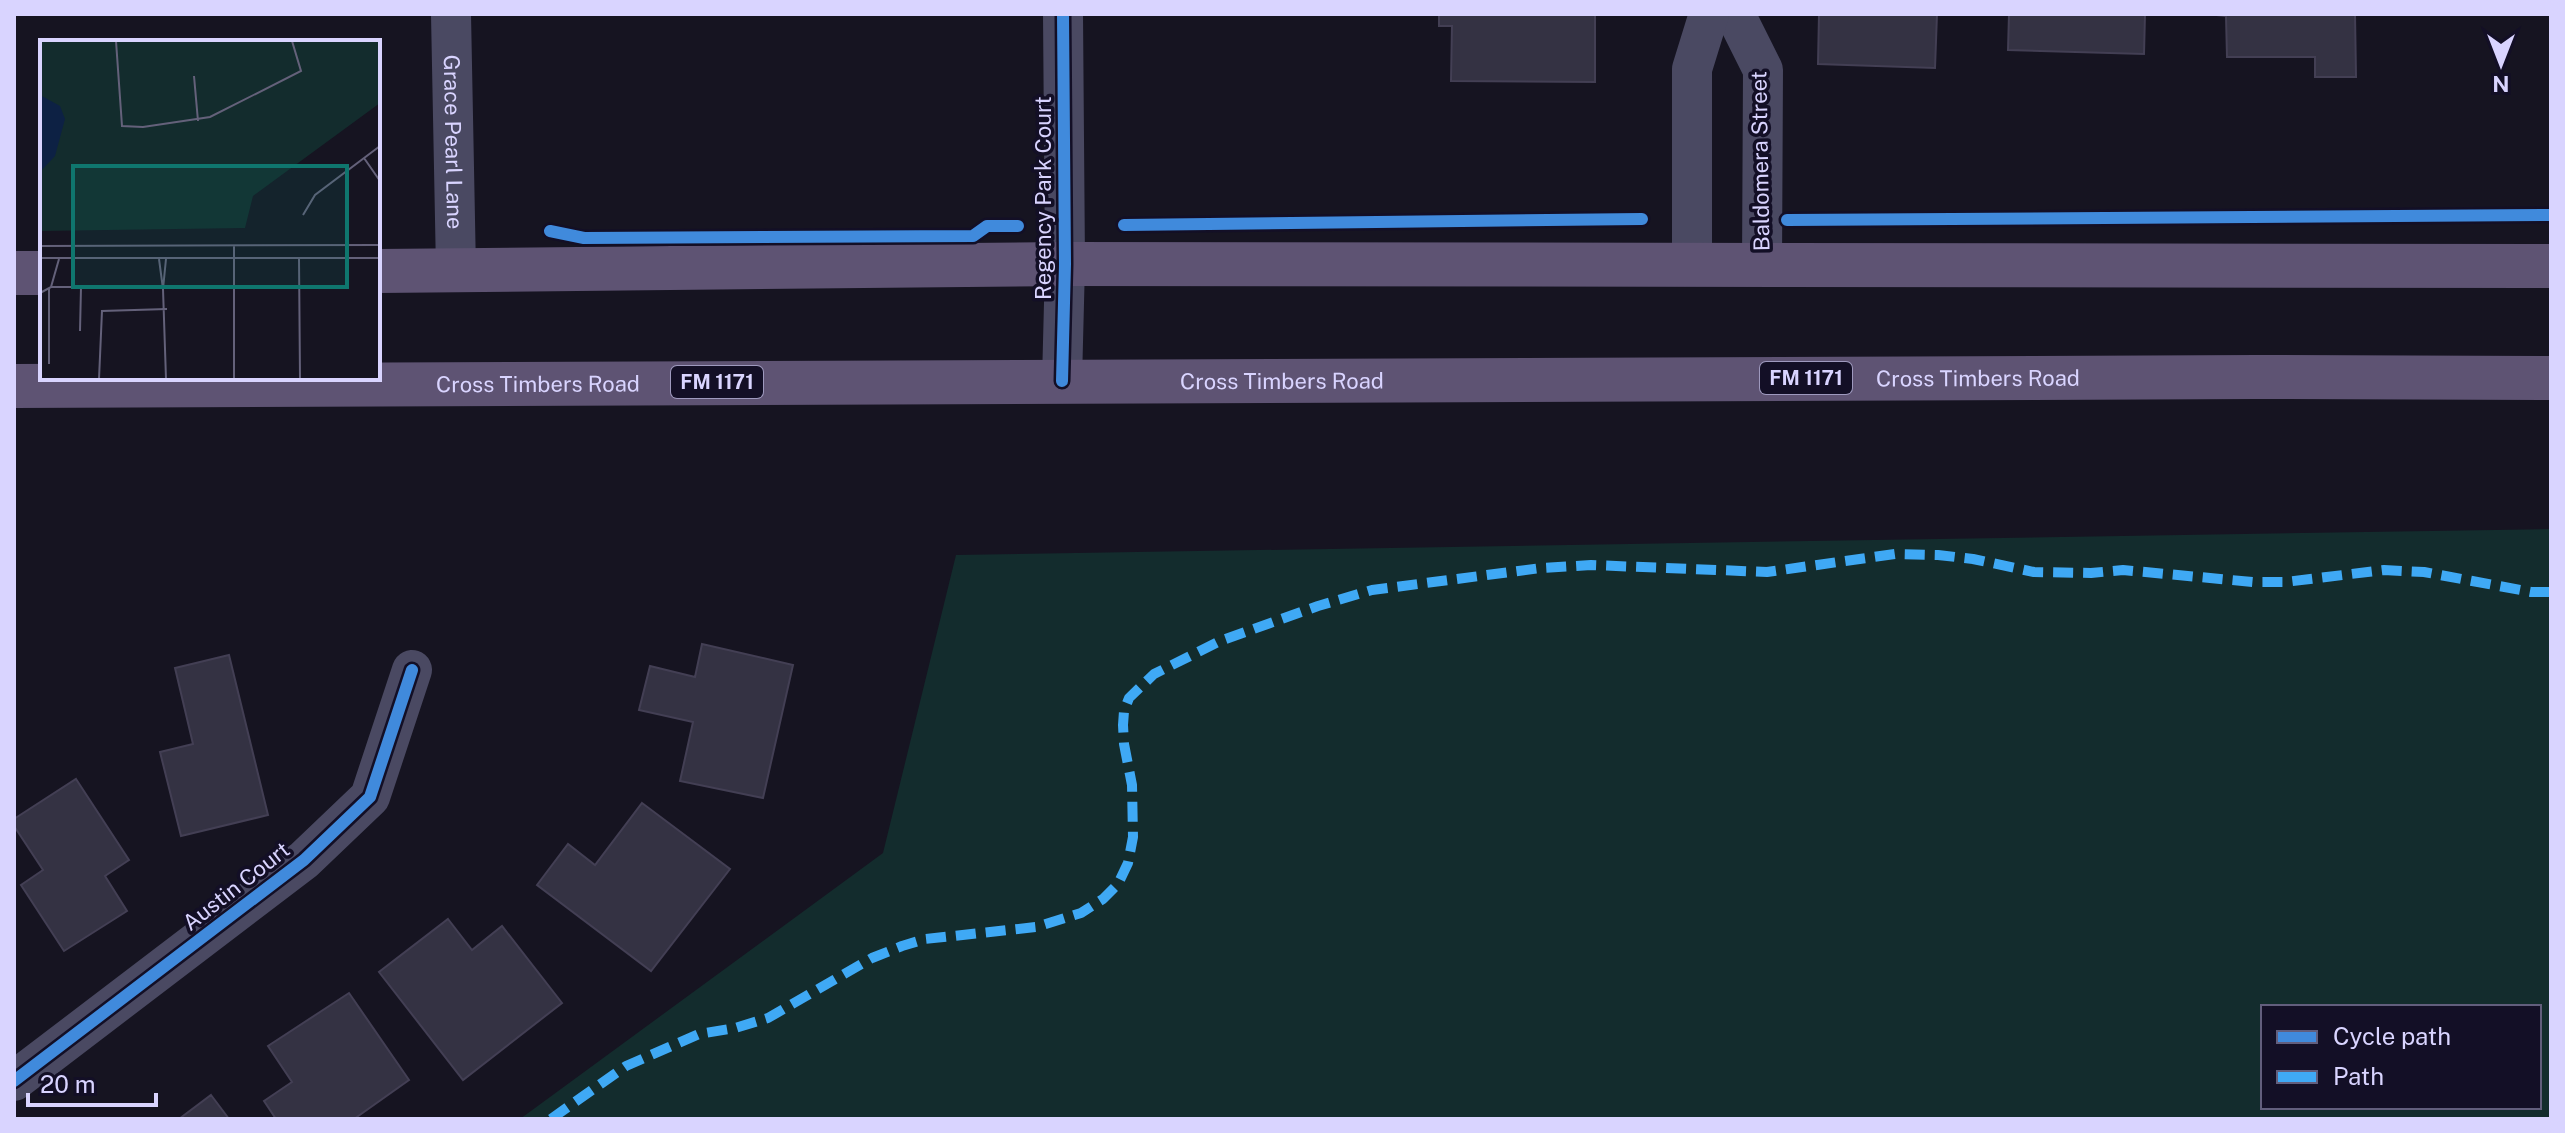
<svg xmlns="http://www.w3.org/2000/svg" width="2565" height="1133" font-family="'Public Sans',sans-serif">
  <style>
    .green { fill: #132c2d; fill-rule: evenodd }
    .building { fill: #343243; stroke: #433f54; stroke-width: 2 }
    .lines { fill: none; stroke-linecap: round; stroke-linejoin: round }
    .street { stroke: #4a4962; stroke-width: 40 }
    .primary { stroke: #5e5373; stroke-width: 44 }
    .quiet { stroke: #3fa9f5; stroke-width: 10; stroke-dasharray: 20 10; stroke-linecap: butt }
    .cycleway-casing { stroke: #130f26; stroke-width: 17 }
    .cycleway { stroke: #408adc; stroke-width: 12 }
    .labels { text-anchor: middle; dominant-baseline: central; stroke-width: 7; stroke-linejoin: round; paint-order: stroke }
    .shield { fill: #130f26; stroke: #9e99be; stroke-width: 2 }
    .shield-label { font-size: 20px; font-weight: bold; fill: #d9d4ff }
    .street-label { font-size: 22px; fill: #d9d4ff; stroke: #130f26 }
    .inset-road { fill: none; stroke: #64617a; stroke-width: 2 }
    .view { fill: #0f766e; fill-opacity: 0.15; stroke: #0f766e; stroke-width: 4 }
    .inset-edge { fill: none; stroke: #d9d4ff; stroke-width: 4 }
  </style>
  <rect width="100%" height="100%" fill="#161421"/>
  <path class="green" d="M2551,529V1119H520L883,853L956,555ZM2263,1007H2539V1107H2263Z"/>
  <path class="building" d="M1439,14H1595V82L1451,81L1452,26H1439Z
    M1819,14H1937L1935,68L1818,64Z
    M2009,14H2145L2144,54L2008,50Z
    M2207,14H2355L2356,77H2315V57H2227L2226,16Z
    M702,644L793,665L763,798L680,781L693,722L639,710L650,666L695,677Z
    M229,655L268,815L181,836L160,752L193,744L175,668Z
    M76,779L129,860L105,876L127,911L64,951L21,885L43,870L14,826V819Z
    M642,803L730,869L651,971L537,885L568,844L595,865Z
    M448,919L472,950L502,926L562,1003L463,1080L379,972Z
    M349,993L409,1080L354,1119H276L264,1101L292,1082L268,1046Z
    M211,1095L229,1119H179Z"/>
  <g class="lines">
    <g class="street">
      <path id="s1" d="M451,14L456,270"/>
      <path d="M1735,14L1763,70L1762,266"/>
      <path d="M1692,265V69L1709,14"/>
      <path d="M1062,381L1065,264L1063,14"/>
      <path d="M14,1081L304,860L370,797L412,670"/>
    </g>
    <g class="primary">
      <path d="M378,271L1065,264L2551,266"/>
      <path d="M14,273H42"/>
      <path id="s2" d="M14,386L2256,377L2551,378"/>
    </g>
    <path class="quiet" d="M551,1119L626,1066L699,1034L735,1028L768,1018L872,958L902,946L925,939L1036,927L1081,913L1103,899L1118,884L1128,863L1133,837L1132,785L1124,744L1123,725L1124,711L1129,698L1154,674L1220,641L1318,606L1372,590L1541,568L1591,565L1767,572L1895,554L1938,555L1973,559L2034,572L2091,573L2123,570L2253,582H2285L2384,570L2424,572L2531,592H2551"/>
    <g class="cycleway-casing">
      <path id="cycleway" d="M1787,220L2551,215
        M1124,225L1642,219
        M550,231L584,238L973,236L987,226H1018
        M1062,381L1065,264L1063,14
        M14,1081L304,860L370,797L412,670"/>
    </g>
    <use href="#cycleway" class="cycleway"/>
  </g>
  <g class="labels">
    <g class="shield">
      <rect x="1760" y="362" width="92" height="32" rx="6"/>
      <rect x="671" y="366" width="92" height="32" rx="6"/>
    </g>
    <g class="shield-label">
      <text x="1806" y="378">FM 1171</text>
      <text x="717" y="382">FM 1171</text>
    </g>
    <g class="street-label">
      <text stroke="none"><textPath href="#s1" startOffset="128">Grace Pearl Lane</textPath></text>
      <text transform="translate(1760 161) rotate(-91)">Baldomera Street</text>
      <text transform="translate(1043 198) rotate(-90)">Regency Park Court</text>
      <text stroke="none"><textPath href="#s2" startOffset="1964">Cross Timbers Road</textPath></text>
      <text stroke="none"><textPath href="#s2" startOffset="1268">Cross Timbers Road</textPath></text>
      <text stroke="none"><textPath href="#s2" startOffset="524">Cross Timbers Road</textPath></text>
      <text transform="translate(236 886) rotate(-38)">Austin Court</text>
    </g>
  </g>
  <g transform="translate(40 40)">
    <rect width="340" height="340" fill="#161421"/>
    <path d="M0,1H340V63L213,156L205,188L0,191Z" fill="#132c2d"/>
    <path d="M0,55L20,66L25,79L15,116L0,132Z" fill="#0d2144"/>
    <path class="inset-road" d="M76,1L82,86L103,87L170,77L261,31L252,1M154,36L158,81M324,118L340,141M263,175L275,155L340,106M0,206L340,205M194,206V339M0,218H340M259,218L260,339M119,219L123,249L126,219M11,247L19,219M123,249L126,339M0,253L11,247H41L40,291M9,324V249M59,339L62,271L127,269"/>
    <path class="view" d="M33,126H307V247H33Z"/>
    <rect width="340" height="340" class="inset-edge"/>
  </g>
  <rect width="2565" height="1133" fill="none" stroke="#d9d4ff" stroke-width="32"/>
  <rect x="2261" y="1005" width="280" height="104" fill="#130f26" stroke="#625e7d" stroke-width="2"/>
  <rect x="2277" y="1031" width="40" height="12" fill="#408adc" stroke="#625e7d" stroke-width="2"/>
  <text x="2333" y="1045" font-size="24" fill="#d9d4ff">Cycle path</text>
  <rect x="2277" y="1071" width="40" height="12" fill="#3fa9f5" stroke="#625e7d" stroke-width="2"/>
  <text x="2333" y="1085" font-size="24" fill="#d9d4ff">Path</text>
  <g transform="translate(2501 64) rotate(180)" stroke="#130f26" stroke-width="6" paint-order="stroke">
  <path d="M0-6L14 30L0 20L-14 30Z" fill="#d9d4ff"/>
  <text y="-12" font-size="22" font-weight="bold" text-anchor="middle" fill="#d9d4ff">N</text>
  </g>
  <path d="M28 1093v12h128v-12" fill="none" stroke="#d9d4ff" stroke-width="4"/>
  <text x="40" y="1093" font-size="24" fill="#d9d4ff" stroke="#130f26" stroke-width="6" paint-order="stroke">20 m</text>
</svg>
